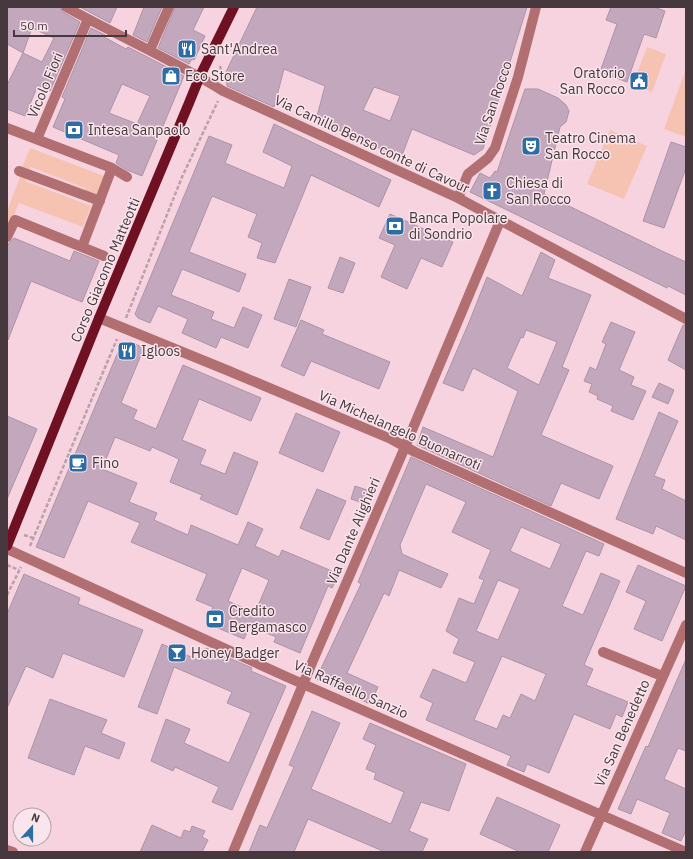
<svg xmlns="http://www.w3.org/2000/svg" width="693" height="859" font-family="'IBM Plex Sans',sans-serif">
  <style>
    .green { fill: #f6c3b2 }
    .building { fill: #c3a8bd; stroke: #ad93a7; fill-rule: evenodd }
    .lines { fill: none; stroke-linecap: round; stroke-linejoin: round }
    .path { stroke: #bca0aa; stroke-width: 2.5; stroke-dasharray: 4 2; stroke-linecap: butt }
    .minor { stroke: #b16f72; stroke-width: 10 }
    .major { stroke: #701123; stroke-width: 10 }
    .labels { text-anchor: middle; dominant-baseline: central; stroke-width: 3; stroke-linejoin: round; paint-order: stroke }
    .poi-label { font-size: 14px; fill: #46383d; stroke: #fae5ec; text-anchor: start }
    .street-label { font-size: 14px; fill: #46383d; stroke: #fae5ec }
  </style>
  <rect width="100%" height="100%" fill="#f6d3df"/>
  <path class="green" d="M647,47L666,54L652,92L633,84Z
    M686,69V137L664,129Z
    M610,130L647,146L624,199L587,184Z
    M30,148L104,176L96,198L83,193L85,188L31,167L29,171L22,168Z
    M21,174L27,176L25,181L91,206L83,227L19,203L10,225L7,224V211Z"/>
  <path class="building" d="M7,7H60L63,12L80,22L50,91L38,85L25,116L7,109V85L23,53L7,44ZM32,28L54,38L42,62L23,53Z
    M80,7H117L110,23Z
    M144,7H162L147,42L133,35Z
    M175,7H204L193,30L205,36L194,60L192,59L189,64L158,48Z
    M257,7H527L483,149L474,155L412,129L401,158L316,120L325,86L284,69L274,107L227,86L225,74ZM374,87L400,96L390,121L363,110Z
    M611,7H654L665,11L656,38L644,34L627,82L600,72L617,24L606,20Z
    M91,28L105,35L104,37L126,49L128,47L184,76L142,176L127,170L116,163L119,155L53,127L65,99L62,97ZM122,84L150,96L137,124L109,113Z
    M525,89H538L558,98L566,105L569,111L566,122L560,127L544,194L664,252L686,262V295L668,286L667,288L470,192L480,173L490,178L495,171L497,172Z
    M274,124L391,180L379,207L311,175L275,263L257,258L262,243L248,237L257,214L212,196L189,252L246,274L239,292L182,269L171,295L214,312L211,319L234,328L243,307L262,315L248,348L221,337L216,348L182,333L188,319L158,306L150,323L138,318L135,314L209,136L232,145L225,163L284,188L292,166L263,152Z
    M671,142L686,147V168L664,228L643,221Z
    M390,214L453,242L442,267L421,258L407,289L381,277L395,245L379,238Z
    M14,238L70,261L74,251L99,261L82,302L31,281L8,340L7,247L9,243Z
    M541,252L555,260L548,278L591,295L562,367L569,370L541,435L613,466L599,499L561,483L551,506L417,445L423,427L493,457L518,391L473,368L463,391L443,383L470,320L487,277L522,296ZM526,330L557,342L539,385L507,368L521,337L523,338Z
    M340,257L355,263L343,293L328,288Z
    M289,279L311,287L296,327L274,319Z
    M301,320L324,330L322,334L390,362L379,389L311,361L304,376L281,366Z
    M611,322L635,332L619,370L634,377L631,385L646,391L633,420L611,411L613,406L597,399L598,396L589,392L592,384L584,381L590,367L596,370L606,344L602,342Z
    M683,325H686V370L668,360Z
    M130,342L144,348L121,403L137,410L133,419L156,429L183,365L261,398L251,421L199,399L182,440L206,450L200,464L225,474L234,452L258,462L237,515L200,499L202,495L170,482L179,459L152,447L150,451L115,437L102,469L137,483L129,502L157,513L154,520L188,535L191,525L238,545L248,522L263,529L255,546L279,557L282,550L339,574L332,588L328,586L300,653L274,642L276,637L250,626L244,639L206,623L213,607L196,600L207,574L131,542L140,523L88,501L64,558L36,547L121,345ZM242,568L269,580L255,613L228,601Z
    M659,383L674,390L668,404L652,397Z
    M659,412L678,421L654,476L665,480L662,489L686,501V540L656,526L653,534L616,519Z
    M296,413L340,432L323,472L279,453Z
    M7,416L37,429L7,499Z
    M411,457L604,544L599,556L586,551L562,606L583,615L601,573L620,581L584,665L593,669L586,685L628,702L622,717L616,714L610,729L574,714L549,773L527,764L524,772L507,765L511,756L426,720L433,703L420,697L433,669L466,683L475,662L453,653L459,639L446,631L459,598L474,604L484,580L479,578L491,550L452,532L466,502L426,484L400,545L402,554L448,574L441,588L399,570L389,596L384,593L347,673L378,687L370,704L316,679L361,584L358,582ZM521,527L561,544L550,569L510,551ZM498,580L520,589L498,640L476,631ZM502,656L546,674L535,701L521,694L510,718L503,715L497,729L474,720Z
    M355,486L370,491L366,504L351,499Z
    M317,489L346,501L329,540L300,528Z
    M638,565L686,586L662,641L634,629L646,601L626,592Z
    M24,574L80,598L78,604L143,630L124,677L63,653L53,678L26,666L7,708V614Z
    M162,644L200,661L206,648L252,668L251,671L286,686L232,810L212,802L219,787L175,767L173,771L151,761L166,719L190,729L184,743L229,763L251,713L227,703L232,692L174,667L157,714L138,707Z
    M686,659V751L678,748L664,779L686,789V830L681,841L662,833L670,813L637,799L631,814L618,809L646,746L648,747Z
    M50,699L107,720L101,733L125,743L119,759L85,746L74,775L28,758Z
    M312,711L340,723L311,789L391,824L404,792L374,779L376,773L366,769L376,745L363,739L370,723L466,764L449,811L421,802L409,831L428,839L422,852H385L308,819L294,852H249L260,825L267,828L294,767L289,765Z
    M497,797L560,825L548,852H520L480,834Z
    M152,825L181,838L184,830L190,832L192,826L205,831L202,837L208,840L202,852H140Z"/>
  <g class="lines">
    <path class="path" d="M220,66L223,76
      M126,318L182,177L218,101
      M24,535L33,538
      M30,546L117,339
      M7,565L19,570
      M7,595L21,567"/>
    <path class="minor" d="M66,7C118,36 173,60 223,91L458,198L686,319
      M150,50L169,7
      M7,128L112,168L127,177
      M37,139L88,19
      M19,171L100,201
      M458,198L468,174L488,158L495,148L518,77L536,7
      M7,237L15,220L104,256
      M82,247L112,168
      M99,318L229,371L391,439L415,452L686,573
      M7,549L287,677L686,852
      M603,652L662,676
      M7,850L13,852
      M233,852L314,658L405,447L500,221
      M585,852L686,625"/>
    <path class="major" d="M7,546L99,318L189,103L200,76L234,7"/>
  </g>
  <defs>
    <g id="restaurant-square" transform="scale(1)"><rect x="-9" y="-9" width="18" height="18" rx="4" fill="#2d6da3" stroke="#fae5ec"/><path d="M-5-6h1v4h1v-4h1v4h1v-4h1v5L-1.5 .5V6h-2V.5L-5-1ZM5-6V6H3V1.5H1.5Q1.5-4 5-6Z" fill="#fff"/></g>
    <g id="shop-square" transform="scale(1)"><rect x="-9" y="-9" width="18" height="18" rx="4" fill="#2d6da3" stroke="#fae5ec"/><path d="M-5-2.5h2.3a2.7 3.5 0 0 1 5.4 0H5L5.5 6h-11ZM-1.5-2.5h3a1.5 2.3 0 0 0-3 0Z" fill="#fff"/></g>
    <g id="civic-square" transform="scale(1)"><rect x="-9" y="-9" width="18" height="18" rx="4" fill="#2d6da3" stroke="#fae5ec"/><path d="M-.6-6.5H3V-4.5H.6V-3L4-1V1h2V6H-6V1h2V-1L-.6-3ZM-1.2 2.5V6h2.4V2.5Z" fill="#fff"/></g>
    <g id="bank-square" transform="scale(1)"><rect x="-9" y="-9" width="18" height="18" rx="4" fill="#2d6da3" stroke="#fae5ec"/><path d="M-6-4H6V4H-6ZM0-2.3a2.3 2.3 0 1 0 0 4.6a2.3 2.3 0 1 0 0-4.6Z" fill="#fff"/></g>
    <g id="theatre-square" transform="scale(1)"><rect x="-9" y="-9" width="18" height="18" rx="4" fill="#2d6da3" stroke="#fae5ec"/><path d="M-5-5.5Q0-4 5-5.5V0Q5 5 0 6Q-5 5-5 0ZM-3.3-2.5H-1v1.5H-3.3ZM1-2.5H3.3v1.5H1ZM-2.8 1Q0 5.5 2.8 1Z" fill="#fff"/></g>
    <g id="church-square" transform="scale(1)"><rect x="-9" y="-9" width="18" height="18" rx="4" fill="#2d6da3" stroke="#fae5ec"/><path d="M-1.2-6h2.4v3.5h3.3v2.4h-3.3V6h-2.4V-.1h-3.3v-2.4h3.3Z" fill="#fff"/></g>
    <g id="cafe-square" transform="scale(1)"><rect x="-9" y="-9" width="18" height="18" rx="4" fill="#2d6da3" stroke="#fae5ec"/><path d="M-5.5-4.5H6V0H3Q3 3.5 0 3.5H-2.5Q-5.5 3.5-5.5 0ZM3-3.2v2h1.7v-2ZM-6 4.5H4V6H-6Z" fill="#fff"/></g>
    <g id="bar-square" transform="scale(1)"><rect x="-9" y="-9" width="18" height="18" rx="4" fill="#2d6da3" stroke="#fae5ec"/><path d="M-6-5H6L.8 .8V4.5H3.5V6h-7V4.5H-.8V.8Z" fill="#fff"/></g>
  </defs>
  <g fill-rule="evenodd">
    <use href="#restaurant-square" x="187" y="49"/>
    <use href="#shop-square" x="171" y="76"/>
    <use href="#civic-square" x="639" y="81"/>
    <use href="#bank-square" x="74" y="130"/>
    <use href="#theatre-square" x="531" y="146"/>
    <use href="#church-square" x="492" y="191"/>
    <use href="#bank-square" x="395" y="226"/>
    <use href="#restaurant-square" x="127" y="351"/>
    <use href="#cafe-square" x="78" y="463"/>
    <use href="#bank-square" x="215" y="619"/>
    <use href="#bar-square" x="177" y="653"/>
  </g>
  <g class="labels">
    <g class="poi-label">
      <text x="201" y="49">Sant'Andrea</text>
      <text x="625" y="73" text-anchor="end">Oratorio<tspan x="625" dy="16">San Rocco</tspan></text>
      <text x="185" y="76">Eco Store</text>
      <text x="88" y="130">Intesa Sanpaolo</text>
      <text x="545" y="138">Teatro Cinema<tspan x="545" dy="16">San Rocco</tspan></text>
      <text x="506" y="183">Chiesa di<tspan x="506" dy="16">San Rocco</tspan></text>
      <text x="409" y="218">Banca Popolare<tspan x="409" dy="16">di Sondrio</tspan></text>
      <text x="141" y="351">Igloos</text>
      <text x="92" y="463">Fino</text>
      <text x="229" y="611">Credito<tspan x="229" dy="16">Bergamasco</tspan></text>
      <text x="191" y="653">Honey Badger</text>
    </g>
    <g class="street-label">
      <text transform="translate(45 85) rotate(-67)">Vicolo Fiori</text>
      <text transform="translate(493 103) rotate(-71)">Via San Rocco</text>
      <text transform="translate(372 144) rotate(25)">Via Camillo Benso conte di Cavour</text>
      <text transform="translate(105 270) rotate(-67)">Corso Giacomo Matteotti</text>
      <text transform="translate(400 430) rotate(24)">Via Michelangelo Buonarroti</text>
      <text transform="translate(353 531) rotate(-67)">Via Dante Alighieri</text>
      <text transform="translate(351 689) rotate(24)">Via Raffaello Sanzio</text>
      <text transform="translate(622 733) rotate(-66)">Via San Benedetto</text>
    </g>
  </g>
  <rect width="693" height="859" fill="none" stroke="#46383d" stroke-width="16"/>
  <g transform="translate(32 827) rotate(21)"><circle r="19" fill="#fae5ec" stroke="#b2a0a6"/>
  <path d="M0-3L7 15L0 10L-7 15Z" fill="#2d6da3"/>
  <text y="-6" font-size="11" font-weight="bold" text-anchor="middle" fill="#46383d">N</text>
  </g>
  <path d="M14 30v6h112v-6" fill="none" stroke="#46383d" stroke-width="2"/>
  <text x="20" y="30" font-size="12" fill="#46383d" stroke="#fae5ec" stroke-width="3" paint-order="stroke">50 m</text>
</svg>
